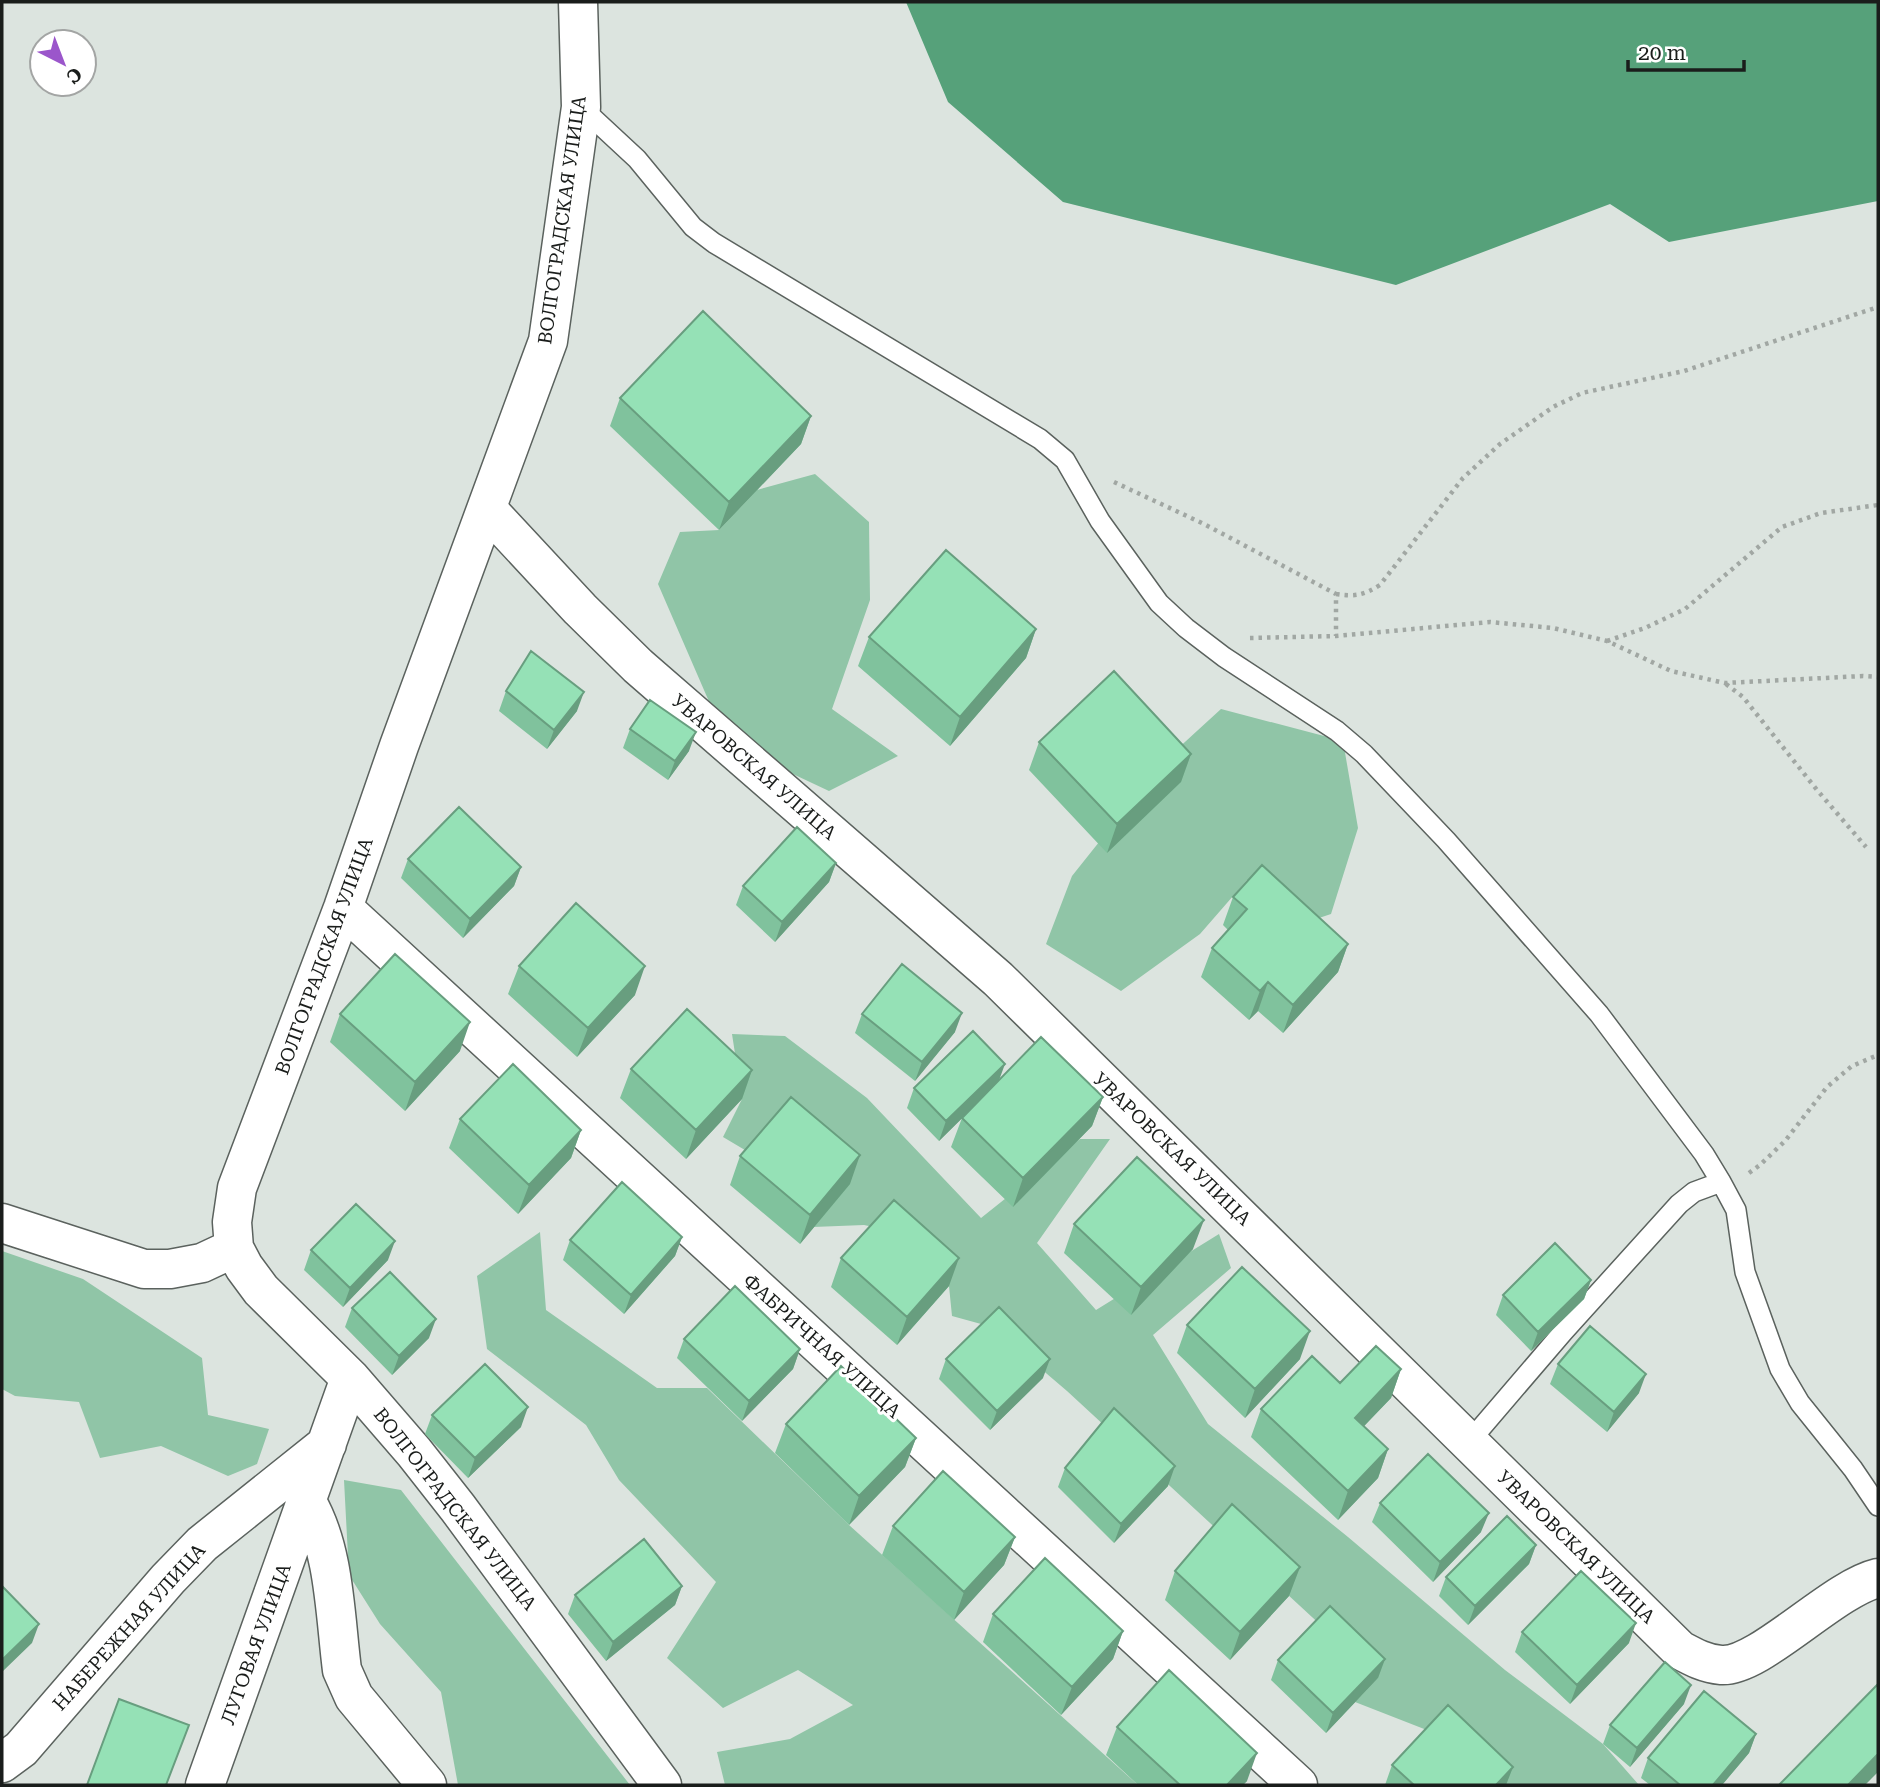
<svg xmlns="http://www.w3.org/2000/svg" width="1880" height="1787" font-family="'Roboto Serif',serif">
  <style>
    .green { fill: #90c5a7 }
    .water { fill: #56a17a }
    .lines { fill: none; stroke-linecap: round; stroke-linejoin: round }
    .service-casing { stroke: #5b625e; stroke-width: 22 }
    .minor-casing { stroke: #5b625e; stroke-width: 41 }
    .path { stroke: #a1a7a3; stroke-width: 4.5; stroke-dasharray: 3.5 5; stroke-linecap: butt }
    .service { stroke: #fff; stroke-width: 19 }
    .minor { stroke: #fff; stroke-width: 38 }
    .wall { fill: #80c29d }
    .shaded-wall { fill: #689e7f }
    .building { fill: #95e1b6; stroke: #689e7f; stroke-width: 2 }
    .labels { text-anchor: middle; dominant-baseline: central; stroke-width: 6; stroke-linejoin: round; paint-order: stroke }
    .street-label { font-size: 19px; fill: #1a1d1b; stroke: #fff }
  </style>
  <rect width="100%" height="100%" fill="#dce4df"/>
  <path class="green" d="M815,474L869,522L870,600L832,709L898,756L829,791L727,743L658,584L680,532L719,530L757,490Z
    M1221,709L1343,741L1358,828L1331,914L1289,928L1247,880L1200,934L1121,991L1046,944L1072,876L1162,763Z
    M732,1034L785,1036L867,1098L981,1218L1080,1139H1110L1037,1243L1096,1310L1219,1234L1231,1268L1153,1335L1208,1424L1348,1537L1505,1670L1603,1744L1639,1785H1492L1437,1734L1355,1702L1378,1678L1067,1391L992,1327L952,1316L949,1286L883,1229L864,1225L813,1227L755,1156L723,1137L742,1099Z
    M540,1232L546,1310L657,1388H707L849,1525L1138,1785H725L717,1752L790,1739L853,1705L798,1670L723,1708L667,1658L716,1582L619,1480L586,1425L487,1349L477,1276Z
    M2,1251L83,1279L202,1358L208,1415L269,1429L257,1464L228,1476L161,1446L100,1458L79,1402L15,1396L2,1389Z
    M344,1480L401,1490L630,1785H458L441,1692L380,1624L349,1575Z"/>
  <path class="water" d="M906,2H1878V201L1669,242L1610,204L1396,285L1063,202L948,102Z"/>
  <g class="lines">
    <g class="service-casing">
      <path id="service" d="M581,107L637,159L693,227L714,243L1040,439L1065,460L1100,521L1159,603L1186,628L1224,657L1337,731L1364,754L1446,840L1599,1014L1704,1154L1721,1182L1736,1210L1745,1272L1780,1369L1800,1403L1853,1469L1878,1506
        M1469,1442L1564,1331L1679,1204L1694,1192L1721,1182"/>
    </g>
    <g class="minor-casing">
      <path id="minor" d="M578,2L581,107L548,341L399,746L343,908L237,1188L232,1222L234,1248L244,1267L261,1290L350,1378L414,1452L458,1508L662,1785
        M487,509L580,609L638,666L998,979L1680,1650C1693,1657 1706,1664 1721,1665C1759,1668 1832,1589 1878,1578
        M343,908L1298,1785
        M2,1223L144,1269H170L202,1263L234,1248
        M307,1502C335,1550 335,1616 342,1670L354,1697L427,1785
        M2,1763L21,1749L168,1579L202,1544L327,1444
        M205,1785L350,1378"/>
    </g>
    <path class="path" d="M1114,482L1204,524L1336,594V636
      M1336,594C1355,597 1364,595 1380,585L1463,478L1500,444L1553,407L1582,393L1684,371L1878,307
      M1250,638L1336,636L1490,622L1553,628L1607,641L1671,671L1725,683L1863,676L1878,677
      M1607,641L1645,628L1685,609L1782,527L1821,513L1878,505
      M1726,684L1743,697L1817,790L1866,847
      M1749,1173L1760,1165L1785,1141L1827,1087L1852,1066L1878,1055"/>
    <use href="#service" class="service"/>
    <use href="#minor" class="minor"/>
  </g>
  <path class="wall" d="M620,398L811,416L801,444L719,530L610,426Z
    M1036,629L1026,658L950,746L858,666L869,637Z
    M506,691L577,711L547,749L499,711Z
    M630,729L689,751L668,780L623,748Z
    M1039,742L1191,754L1181,782L1107,853L1029,770Z
    M408,859L521,867L514,886L463,938L401,878Z
    M836,863L829,882L775,942L736,905L743,886Z
    M1233,897L1348,944L1338,972L1283,1033L1258,1011L1249,1020L1201,977L1212,948L1228,930L1223,925Z
    M519,966L635,995L577,1057L508,994Z
    M340,1014L460,1051L405,1111L330,1042Z
    M862,1014L955,1032L915,1081L855,1033Z
    M631,1069L752,1070L742,1099L686,1159L620,1098Z
    M999,1080L1103,1097L1092,1126L1013,1207L951,1147L962,1118L939,1141L907,1108L914,1088Z
    M460,1119L581,1130L571,1158L518,1214L449,1148Z
    M740,1156L850,1184L800,1244L730,1185Z
    M1074,1224L1193,1249L1131,1315L1064,1253Z
    M682,1237L675,1256L624,1314L563,1260L570,1240Z
    M311,1250L388,1260L343,1307L304,1270Z
    M841,1258L949,1286L897,1345L831,1287Z
    M1591,1280L1584,1299L1531,1351L1496,1315L1503,1295Z
    M352,1308L429,1338L392,1375L345,1327Z
    M1187,1325L1300,1359L1245,1418L1177,1353Z
    M684,1339L800,1349L793,1369L742,1421L677,1358Z
    M946,1359L1043,1378L990,1430L939,1379Z
    M1558,1364L1639,1393L1607,1432L1550,1384Z
    M1401,1369L1391,1398L1364,1426L1388,1449L1378,1478L1338,1520L1251,1437L1261,1409L1340,1383Z
    M432,1415L521,1427L468,1478L425,1434Z
    M786,1424L916,1438L905,1467L849,1525L775,1453Z
    M1065,1468L1168,1486L1114,1543L1058,1487Z
    M1380,1503L1481,1532L1433,1582L1372,1522Z
    M893,1526L1015,1537L1004,1565L954,1620L882,1555Z
    M1536,1545L1529,1564L1468,1625L1439,1596L1446,1577Z
    M1300,1567L1289,1596L1230,1660L1165,1600L1175,1571Z
    M682,1586L675,1605L606,1661L568,1614L575,1595Z
    M993,1614L1123,1631L1113,1659L1061,1715L983,1642Z
    M1522,1632L1629,1643L1570,1704L1515,1652Z
    M1385,1659L1378,1678L1326,1733L1271,1680L1278,1660Z
    M1684,1704L1630,1767L1603,1744L1610,1725Z
    M1117,1727L1247,1781L1243,1785H1138L1106,1755Z
    M1756,1734L1749,1753L1722,1785H1650L1641,1778L1648,1758Z
    M1392,1765L1513,1767L1506,1785H1385Z"/>
  <path class="shaded-wall" d="M811,416L801,444L719,530L729,502Z
    M1036,629L1026,658L950,746L960,717Z
    M584,692L577,711L547,749L554,730Z
    M696,732L689,751L668,780L675,761Z
    M1191,754L1181,782L1107,853L1117,824Z
    M836,863L829,882L775,942L782,922Z
    M521,867L514,886L463,938L470,919Z
    M1348,944L1338,972L1283,1033L1293,1005Z
    M645,966L635,995L577,1057L588,1028Z
    M1268,982L1258,1011L1249,1020L1260,991Z
    M962,1013L955,1032L915,1081L922,1062Z
    M470,1022L460,1051L405,1111L415,1082Z
    M1005,1064L998,1083L939,1141L946,1121Z
    M752,1070L742,1099L686,1159L696,1130Z
    M1103,1097L1092,1126L1013,1207L1023,1178Z
    M581,1130L571,1158L518,1214L529,1185Z
    M860,1155L850,1184L800,1244L810,1215Z
    M1204,1220L1193,1249L1131,1315L1141,1287Z
    M682,1237L675,1256L624,1314L631,1295Z
    M395,1241L388,1260L343,1307L350,1288Z
    M959,1258L949,1286L897,1345L907,1317Z
    M1591,1280L1584,1299L1531,1351L1538,1332Z
    M436,1319L429,1338L392,1375L399,1356Z
    M1310,1331L1300,1359L1245,1418L1255,1389Z
    M800,1349L793,1369L742,1421L749,1401Z
    M1050,1359L1043,1378L990,1430L997,1411Z
    M1401,1369L1391,1398L1345,1446L1355,1418Z
    M1646,1374L1639,1393L1607,1432L1614,1412Z
    M528,1407L521,1427L468,1478L475,1458Z
    M916,1438L905,1467L849,1525L859,1496Z
    M1388,1449L1378,1478L1338,1520L1348,1491Z
    M1175,1466L1168,1486L1114,1543L1121,1524Z
    M1489,1513L1481,1532L1433,1582L1440,1562Z
    M1015,1537L1004,1565L954,1620L964,1592Z
    M1536,1545L1529,1564L1468,1625L1475,1606Z
    M1300,1567L1289,1596L1230,1660L1240,1632Z
    M682,1586L675,1605L606,1661L613,1642Z
    M1636,1623L1629,1643L1570,1704L1577,1685Z
    M39,1624L32,1643L2,1672V1660Z
    M1123,1631L1113,1659L1061,1715L1072,1687Z
    M1385,1659L1378,1678L1326,1733L1333,1713Z
    M1691,1685L1684,1704L1630,1767L1637,1748Z
    M1756,1734L1749,1753L1722,1785H1713Z
    M1257,1753L1247,1781L1243,1785H1227Z
    M1878,1754V1772L1865,1785H1848Z
    M1513,1767L1506,1785H1496Z"/>
  <path class="building" d="M703,311L811,416L729,502L620,398Z
    M946,550L1036,629L960,717L869,637Z
    M531,651L584,692L554,730L506,691Z
    M1114,671L1191,754L1117,824L1039,742Z
    M650,700L696,732L675,761L630,729Z
    M459,807L521,867L470,919L408,859Z
    M797,827L836,863L782,922L743,886Z
    M1262,865L1348,944L1293,1005L1268,982L1260,991L1212,948L1247,909L1233,897Z
    M576,903L645,966L588,1028L519,966Z
    M395,954L470,1022L415,1082L340,1014Z
    M902,964L962,1013L922,1062L862,1014Z
    M687,1009L752,1070L696,1130L631,1069Z
    M973,1031L1005,1064L946,1121L914,1088Z
    M1041,1037L1103,1097L1023,1178L962,1118Z
    M513,1064L581,1130L529,1185L460,1119Z
    M791,1097L860,1155L810,1215L740,1156Z
    M1137,1157L1204,1220L1141,1287L1074,1224Z
    M622,1182L682,1237L631,1295L570,1240Z
    M894,1200L959,1258L907,1317L841,1258Z
    M356,1204L395,1241L350,1288L311,1250Z
    M1555,1243L1591,1280L1538,1332L1503,1295Z
    M1242,1267L1310,1331L1255,1389L1187,1325Z
    M390,1272L436,1319L399,1356L352,1308Z
    M735,1286L800,1349L749,1401L684,1339Z
    M999,1307L1050,1359L997,1411L946,1359Z
    M1590,1326L1646,1374L1614,1412L1558,1364Z
    M1376,1346L1401,1369L1355,1418L1388,1449L1348,1491L1261,1409L1312,1356L1340,1383Z
    M485,1364L528,1407L475,1458L432,1415Z
    M841,1366L916,1438L859,1496L786,1424Z
    M1114,1408L1175,1466L1121,1524L1065,1468Z
    M1428,1454L1489,1513L1440,1562L1380,1503Z
    M943,1471L1015,1537L964,1592L893,1526Z
    M1232,1504L1300,1567L1240,1632L1175,1571Z
    M1507,1516L1536,1545L1475,1606L1446,1577Z
    M644,1539L682,1586L613,1642L575,1595Z
    M1045,1558L1123,1631L1072,1687L993,1614Z
    M1581,1571L1636,1623L1577,1685L1522,1632Z
    M2,1586L39,1624L2,1660Z
    M1330,1606L1385,1659L1333,1713L1278,1660Z
    M1665,1662L1691,1685L1637,1748L1610,1725Z
    M1169,1670L1257,1753L1227,1785H1180L1117,1727Z
    M1878,1684V1754L1848,1785H1779Z
    M1704,1691L1756,1734L1713,1785H1680L1648,1758Z
    M119,1699L189,1725L166,1785H87Z
    M1448,1705L1513,1767L1496,1785H1414L1392,1765Z"/>
  <g class="labels">
    <g class="street-label">
      <text transform="translate(562 220) rotate(-82)">ВОЛГОГРАДСКАЯ УЛИЦА</text>
      <text transform="translate(754 767) rotate(41)">УВАРОВСКАЯ УЛИЦА</text>
      <text transform="translate(324 956) rotate(-70)">ВОЛГОГРАДСКАЯ УЛИЦА</text>
      <text transform="translate(1172 1149) rotate(44)">УВАРОВСКАЯ УЛИЦА</text>
      <text transform="translate(822 1346) rotate(42)">ФАБРИЧНАЯ УЛИЦА</text>
      <text transform="translate(455 1509) rotate(52)">ВОЛГОГРАДСКАЯ УЛИЦА</text>
      <text transform="translate(1576 1547) rotate(44)">УВАРОВСКАЯ УЛИЦА</text>
      <text transform="translate(129 1627) rotate(-48)">НАБЕРЕЖНАЯ УЛИЦА</text>
      <text transform="translate(256 1644) rotate(-70)">ЛУГОВАЯ УЛИЦА</text>
    </g>
  </g>
  <rect width="1880" height="1787" fill="none" stroke="#1a1d1b" stroke-width="7"/>
  <g transform="translate(63 63) rotate(138)"><circle r="33" fill="#ffffff" stroke="#a3a5a4" stroke-width="2"/>
  <path d="M0-5L12 26L0 18L-12 26Z" fill="#9b56cb"/>
  <text y="-10" font-size="19" font-weight="bold" text-anchor="middle" fill="#1a1d1b">С</text>
  </g>
  <path d="M1628 60v10h116v-10" fill="none" stroke="#1a1d1b" stroke-width="3.5"/>
  <text x="1638" y="60" font-size="21" fill="#1a1d1b" stroke="#ffffff" stroke-width="5" paint-order="stroke">20 m</text>
</svg>
